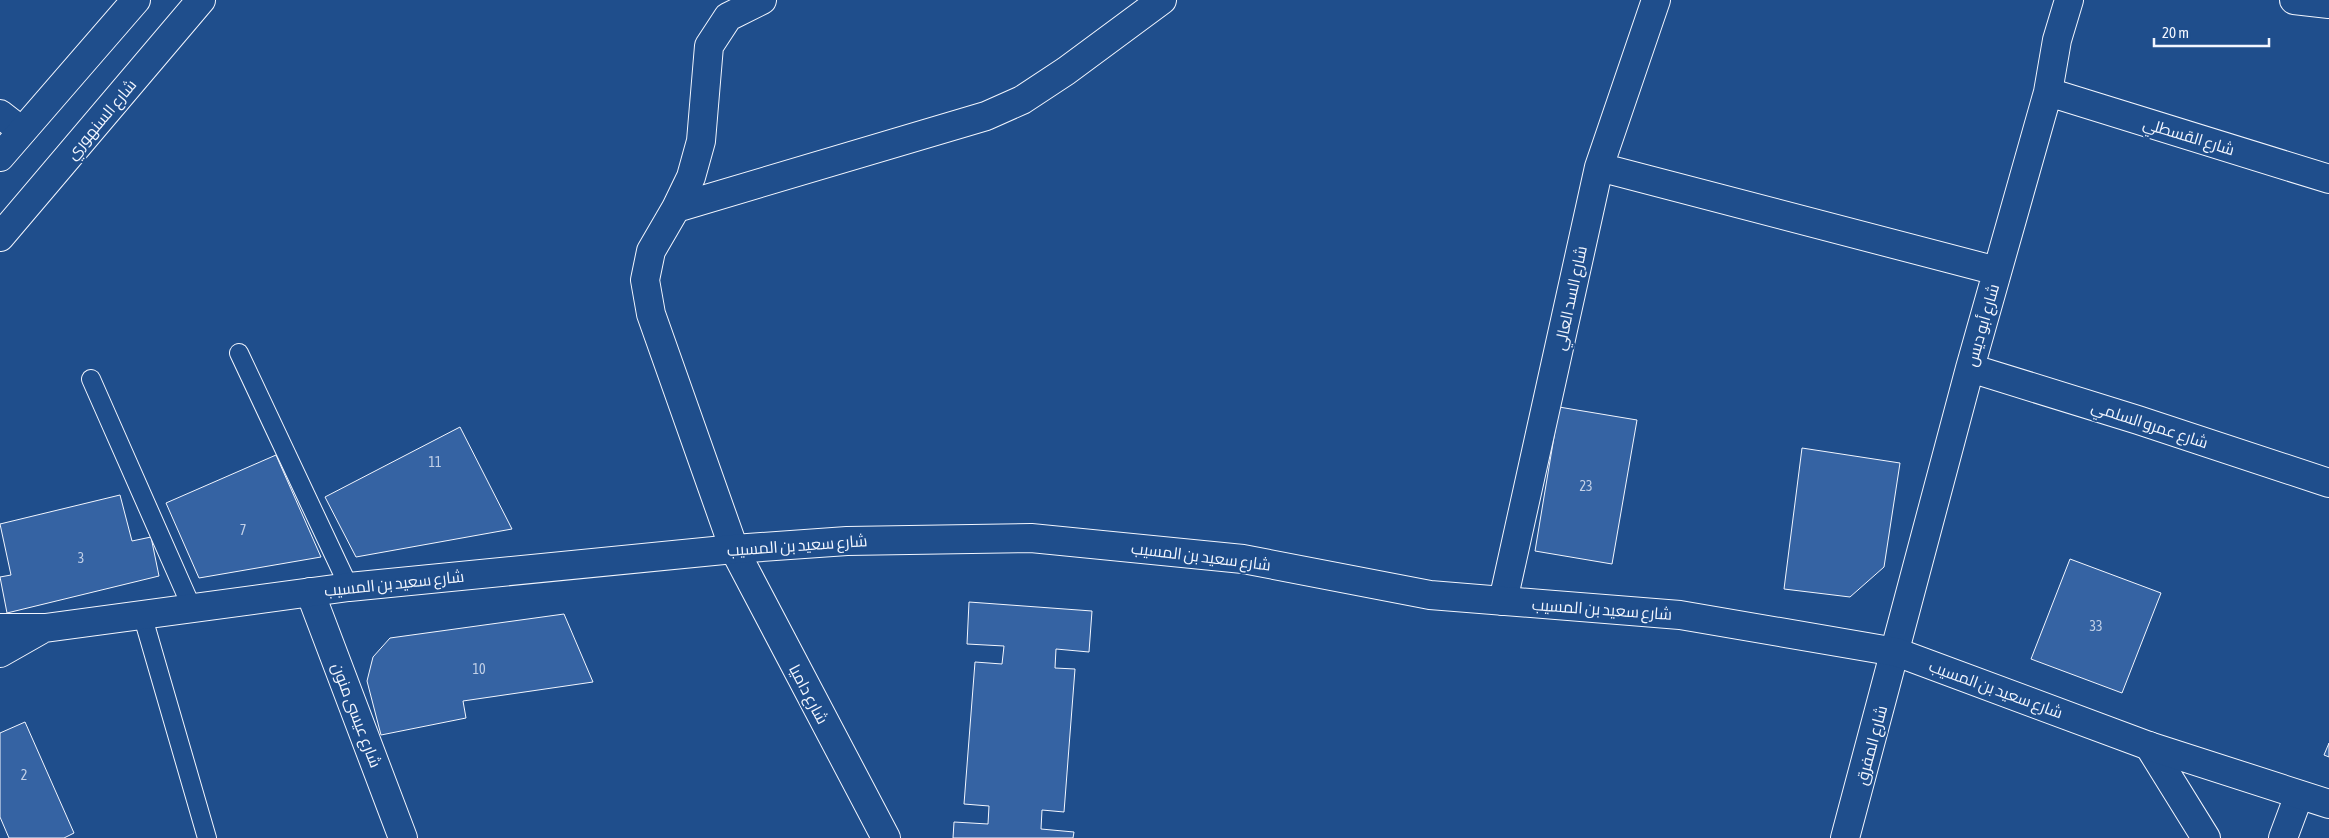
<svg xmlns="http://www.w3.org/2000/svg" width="2329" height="838" font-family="'Asap Condensed',Cairo,sans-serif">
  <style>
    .building { fill: #3563a3; stroke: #f2f6ff }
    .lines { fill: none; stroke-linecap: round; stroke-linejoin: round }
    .service-casing { stroke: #f2f6ff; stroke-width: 20 }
    .minor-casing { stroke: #f2f6ff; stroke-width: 30 }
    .tertiary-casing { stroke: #f2f6ff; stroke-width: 30 }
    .service { stroke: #1f4e8c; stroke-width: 18 }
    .minor { stroke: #1f4e8c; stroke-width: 28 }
    .tertiary { stroke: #1f4e8c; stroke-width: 28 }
    .labels { text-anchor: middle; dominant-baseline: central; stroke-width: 4; stroke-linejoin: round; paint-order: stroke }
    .number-label { font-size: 14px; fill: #c3d1e8 }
    .street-label { font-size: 16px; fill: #f2f6ff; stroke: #1f4e8c }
  </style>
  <rect width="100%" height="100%" fill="#1f4e8c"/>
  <path class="building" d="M1559,407L1637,420L1612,564L1535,551Z
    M460,427L512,529L356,557L325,497Z
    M1802,448L1900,463L1884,567L1850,597L1784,589Z
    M276,455L321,557L199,578L166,503Z
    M120,495L132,541L151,537L159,576L7,613L0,577L11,575L0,524Z
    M2070,559L2161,593L2122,693L2031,659Z
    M969,602L1092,611L1089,652L1056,649L1055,668L1075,669L1064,812L1042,810L1041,829L1074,832L1073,838H953L954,822L988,824L989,806L964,804L975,662L1002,664L1004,646L967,644Z
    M564,614L593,682L463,701L466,718L381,735L367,681L373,657L390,638Z
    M25,722L74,833L64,838H9L0,817V733Z
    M2329,743V757L2324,755Z"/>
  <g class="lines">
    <g class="service-casing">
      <path id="service" d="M239,353L349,587
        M91,379L192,608
        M142,614L207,838"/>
    </g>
    <g class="minor-casing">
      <path id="minor" d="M762,0L728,17L709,46L701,141L691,177L676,208L651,251L645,280L651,314L734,549L886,838
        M2294,0L2329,4
        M2048,92L2329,179
        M0,114L22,131
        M1599,167L1997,271
        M676,208L986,116L1022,100L1066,71L1162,0
        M1970,368L2138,420L2329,483
        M310,592L403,838
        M1503,601L1599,167L1656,0
        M2149,746L2206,838
        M1845,838L1970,368L2048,92L2057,40L2069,0
        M2283,838L2299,795"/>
    </g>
    <g class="tertiary-casing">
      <path id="tertiary" d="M0,157L136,0
        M0,237L201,0
        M0,628H45L349,587L734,549L847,541L1031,538L1243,559L1430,595L1680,615L1896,652L2149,746L2329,804
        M0,653L44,628"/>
    </g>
    <use href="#service" class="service"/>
    <use href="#minor" class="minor"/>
    <use href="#tertiary" class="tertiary"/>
  </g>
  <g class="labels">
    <g class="number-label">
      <text x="435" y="462">11</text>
      <text x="1586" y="486">23</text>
      <text x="243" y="530">7</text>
      <text x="81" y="558">3</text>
      <text x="2096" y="626">33</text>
      <text x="479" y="669">10</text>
      <text x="24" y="775">2</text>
    </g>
    <g class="street-label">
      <text transform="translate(101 119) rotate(-50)">شارع السنهوري</text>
      <text transform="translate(2189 136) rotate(17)">شارع القسطلي</text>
      <text transform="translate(1570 298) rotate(-78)">شارع السد العالي</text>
      <text transform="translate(1982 325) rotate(-74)">شارع أبو ديس</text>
      <text transform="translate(2150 424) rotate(18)">شارع عمرو السلمي</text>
      <text transform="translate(797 545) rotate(-4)">شارع سعيد بن المسيب</text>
      <text transform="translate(1201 556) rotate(7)">شارع سعيد بن المسيب</text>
      <text transform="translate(394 583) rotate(-6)">شارع سعيد بن المسيب</text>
      <text transform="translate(1602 609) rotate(4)">شارع سعيد بن المسيب</text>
      <text transform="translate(1996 689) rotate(20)">شارع سعيد بن المسيب</text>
      <text transform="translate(809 694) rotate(62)">شارع داميا</text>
      <text transform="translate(357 715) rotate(69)">شارع عيسى منون</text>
      <text transform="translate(1871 745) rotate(-75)">شارع المفرق</text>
    </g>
  </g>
  <path d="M2154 38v8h115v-8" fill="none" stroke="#f2f6ff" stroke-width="2.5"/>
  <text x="2162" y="38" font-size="15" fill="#f2f6ff" stroke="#1f4e8c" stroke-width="4" paint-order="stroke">20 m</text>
</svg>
